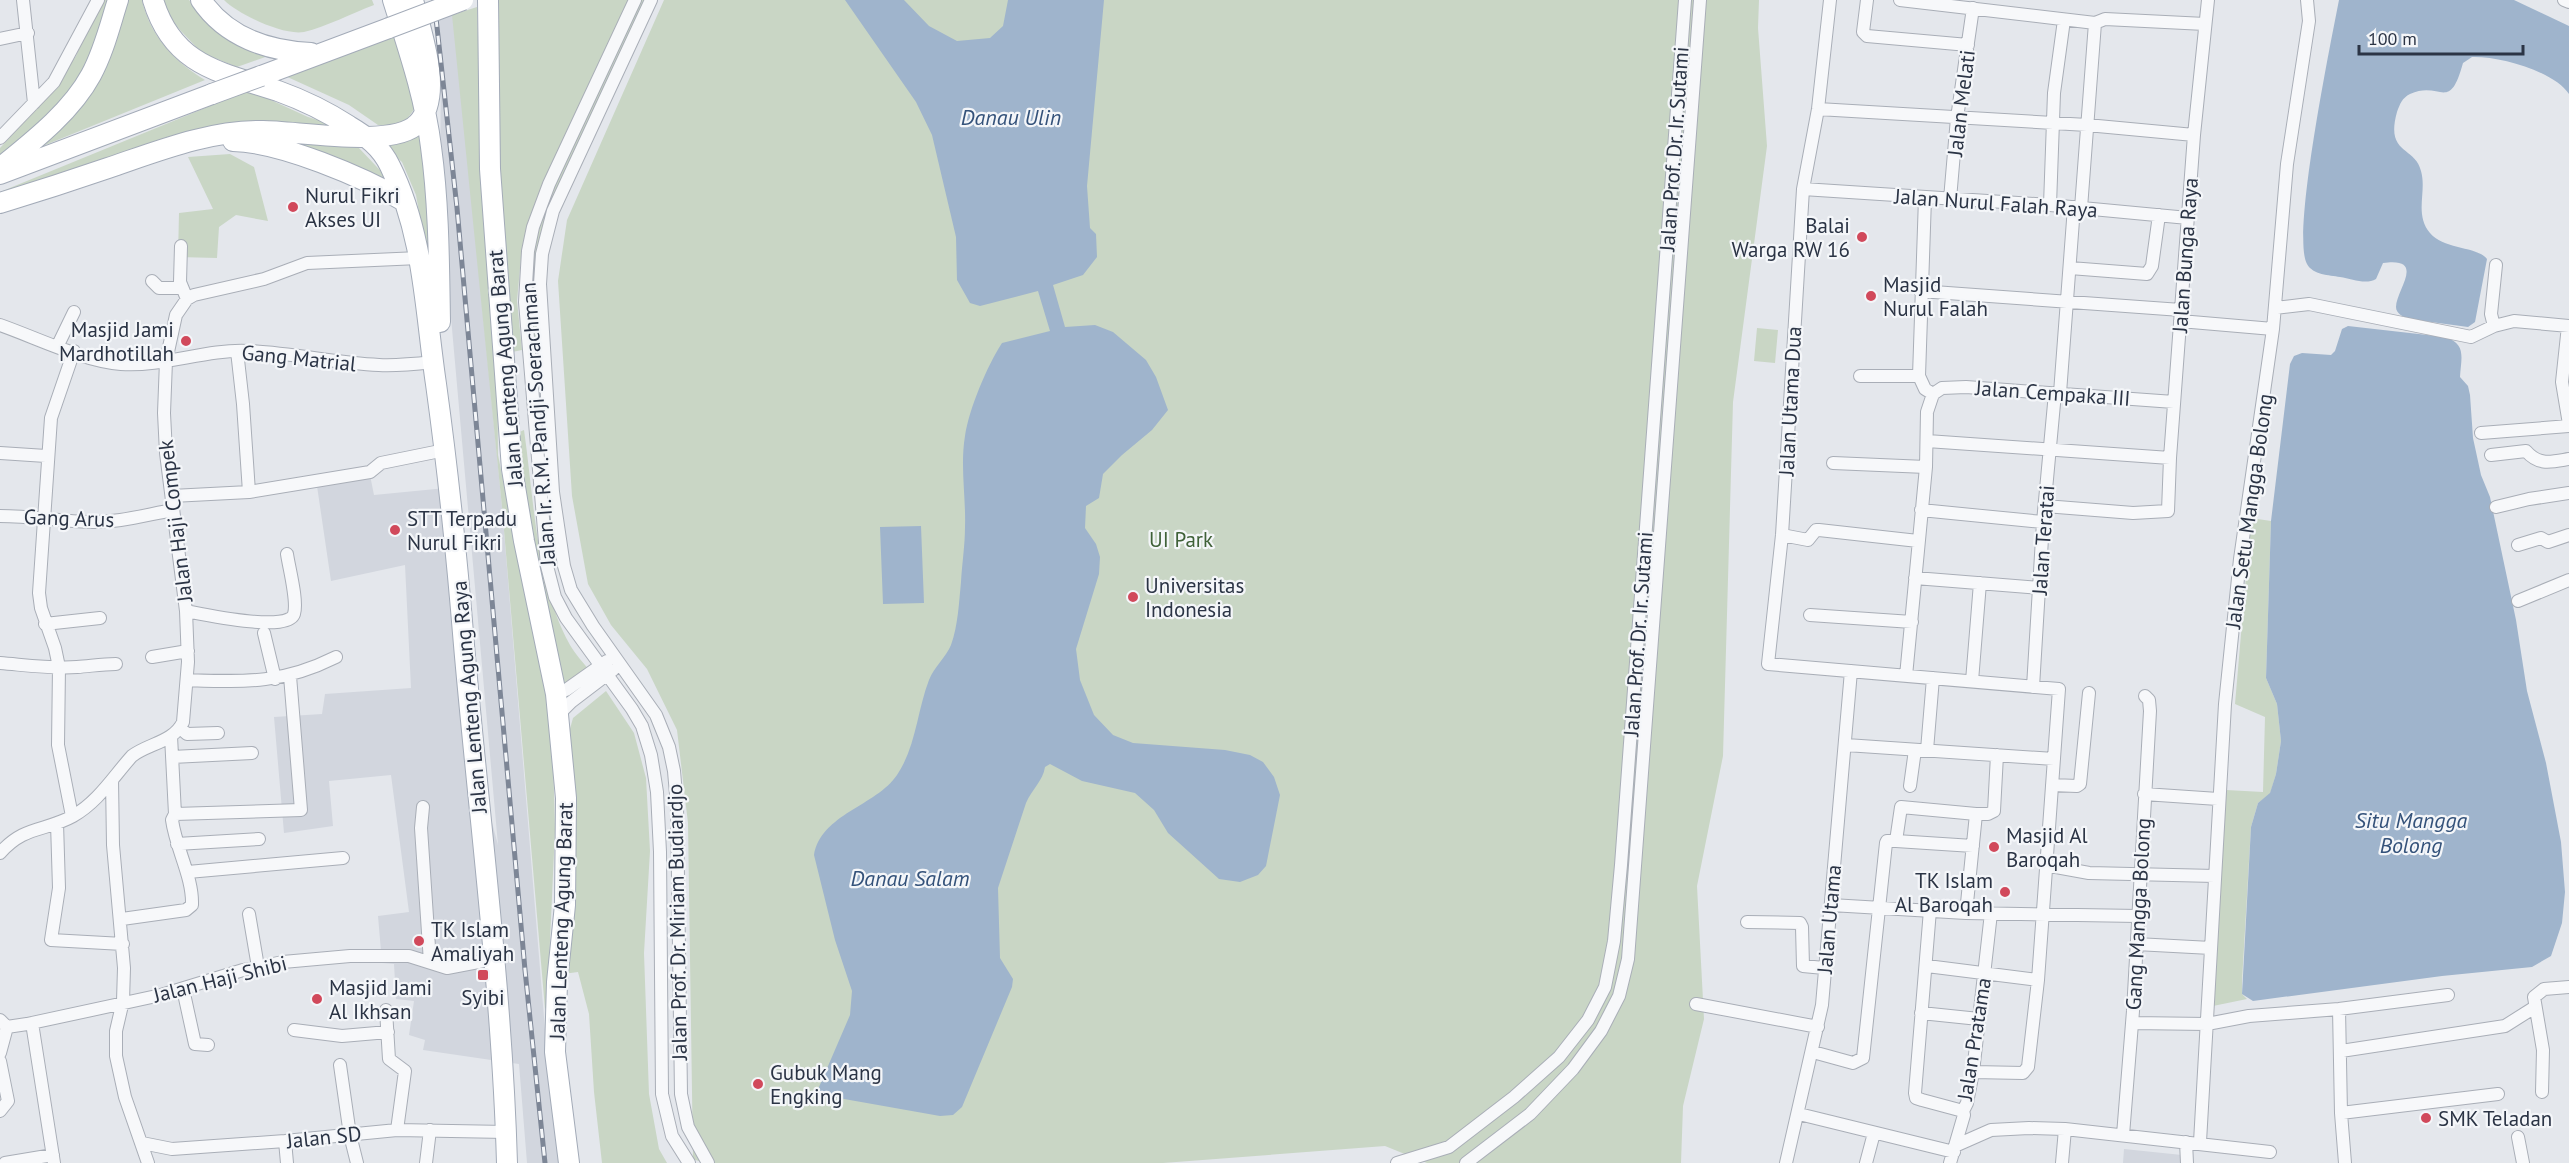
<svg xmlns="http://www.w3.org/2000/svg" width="2569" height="1163" font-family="'PT Sans',sans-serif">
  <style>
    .built { fill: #d2d6de }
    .green { fill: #c9d6c5 }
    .water { fill: #9fb4cc }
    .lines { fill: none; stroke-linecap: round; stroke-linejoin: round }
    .street-casing { stroke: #a9aeb7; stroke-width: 14 }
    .primary-casing { stroke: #a3abb8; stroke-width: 22 }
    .street { stroke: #f7f8fa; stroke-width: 12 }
    .primary { stroke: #fff; stroke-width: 20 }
    .rail-casing { stroke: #7d8696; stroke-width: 5 }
    .rail { stroke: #f4f6f9; stroke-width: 3; stroke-dasharray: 9; stroke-linecap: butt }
    .primary-bridge-casing { stroke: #a3abb8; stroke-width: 22; stroke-linecap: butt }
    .primary-bridge { stroke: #fff; stroke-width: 20 }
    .poi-dot { fill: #d1495b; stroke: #f4f6f9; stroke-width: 2 }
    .labels { text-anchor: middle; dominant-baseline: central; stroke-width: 4.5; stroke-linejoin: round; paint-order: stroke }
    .street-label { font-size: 21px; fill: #2b3445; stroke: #f4f6f9 }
    .poi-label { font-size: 21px; fill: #2b3445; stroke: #f4f6f9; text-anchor: start }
    .park-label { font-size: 21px; fill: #3f6138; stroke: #f4f6f9 }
    .water-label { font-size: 22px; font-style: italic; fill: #34527a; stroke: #f4f6f9 }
  </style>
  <rect width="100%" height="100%" fill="#e4e7ec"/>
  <path class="built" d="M434,0H452L502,507L549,1078L562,1163H527L519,1064L423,1050L425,1040L409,1035L414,1001L396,999L394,964L382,963L378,916L409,912L391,775L329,781L333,826L284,833L274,717L322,714L325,694L411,688L405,565L331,581L317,486L370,475L374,495L446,488L465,721L498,845L440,194L441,60Z
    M2124,1149L2182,1155L2183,1163H2123Z"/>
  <path class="green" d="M101,0H113L86,71L62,106L0,161V148L51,93L76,56Z
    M127,0H142C150,36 175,62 205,80L33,150Z
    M161,0H189L207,21L274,54L237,67L202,53L179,29L163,8Z
    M224,0H372L374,5C352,13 326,27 304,32C283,36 238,14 224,0Z
    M494,0H635L549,180L522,247L517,301L522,350L512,352L503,258Z
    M639,0H647L554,198L538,344H533L530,302L533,250L543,209Z
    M664,0H1759L1758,28L1767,146L1733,402L1723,756L1697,886L1704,1019L1683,1106L1681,1163H1427L1385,1146L1163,1163H704L693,1159L688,823L677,730L647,669L611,625L588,584L572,496L558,281L567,220Z
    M477,7L483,206L497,361L498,455L552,716L555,830L547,1007L545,1009L502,507L452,15Z
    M396,32L415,108L407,119L393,126L378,125L349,105L283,75Z
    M249,90L308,117L339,127L279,125L0,194V192Z
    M419,132L429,187L436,307L416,195L402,162L379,142Z
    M259,136L358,147L394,185Z
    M230,154L254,167L268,221L236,215L219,227L217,258L178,257L179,213L213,209L188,157Z
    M1757,328L1778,330L1775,363L1754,361Z
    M524,430C534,499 536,584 570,645C575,654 583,662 589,670L569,684L561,683L520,480L517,433Z
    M2251,518L2271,521L2266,678L2277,704L2281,741L2276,774L2270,794L2258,803L2251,827L2242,981V994L2247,999L2213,1006L2226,790L2263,792L2265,717L2235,704Z
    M606,691L634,733L646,778L650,851L644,953L649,1094L659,1149L667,1163H602L594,1092L589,1014L578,972L563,974L568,736L573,718Z"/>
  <path class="water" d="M845,0H904L929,26L957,41L990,38L1003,26L1008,0H1104L1087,186L1090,228L1096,234L1097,257L1083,275L1053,285L1065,327L1095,325L1113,332L1146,360L1156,377L1168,410L1152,430L1122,455L1103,474L1099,498L1086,506L1085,528L1096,544L1100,557L1099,574L1076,649L1080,680L1094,715L1113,735L1133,743L1225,750L1250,755L1263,762L1274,777L1280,795L1266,866L1258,875L1240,882L1219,879L1168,833L1154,810L1135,793L1082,781L1050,764L1045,767C1043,781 1032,789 1026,803L998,888L1000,958L1013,979L1012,987L962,1107L953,1115L940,1116L816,1094L850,1015L852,991L835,940L814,855C821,814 876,806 897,775C916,747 917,711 929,680C934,667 946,657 951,645C958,626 959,602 961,582C962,564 965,545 965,527C966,497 960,466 965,436C969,409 987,366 1002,343L1050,331L1038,291L980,306L970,303L957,280L956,237L932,135L916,102Z
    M2339,0H2514L2569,26V94C2554,71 2499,56 2472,57L2463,63C2449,114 2441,80 2410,94C2402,98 2400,104 2397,112C2385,155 2415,146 2421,171C2427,192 2414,214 2430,233C2444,250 2477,246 2487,259L2475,322L2468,327L2409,319C2404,317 2396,314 2396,307C2396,290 2427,257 2383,263L2376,279C2366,285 2352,279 2340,277C2329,275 2313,275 2307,264C2291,236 2331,42 2339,0Z
    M2348,326L2445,337C2467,344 2461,358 2460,377L2468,386L2470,395L2473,438L2481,475L2490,497L2516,620L2527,691L2546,763L2561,842L2565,892L2562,923L2551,956L2532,967L2442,976L2253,1001L2242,994L2251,827L2258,803L2270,793L2276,774L2281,741L2277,704L2266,678L2271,521L2290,364L2294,356L2302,353L2331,355L2335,351L2342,329Z
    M921,526L924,603L883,604L880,527Z"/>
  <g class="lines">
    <g class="street-casing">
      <path id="street" d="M23,0L34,103
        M635,0L549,184L533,227L528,251L525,302L547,566L555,597L566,618L632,709L642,726L651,755L657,792L660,852L662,1094L672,1136L689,1163
        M651,0L553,211L542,254L540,284L553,492L564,566L571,590L593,626L656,715L669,747L674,771L677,806L681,1094L688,1127L708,1163
        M1830,0L1818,109L1803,189L1782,535L1768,664L2059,689L2038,980L2028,1067L2023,1073L1973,1072
        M1867,0L1863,32L1867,36L1968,45
        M1900,0L2095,23
        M2564,0L2569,2
        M2095,23L2105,19L2205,24
        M0,39L28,33
        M1818,109L2087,125L2194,135
        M0,138L54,82L98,0
        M1803,189L2050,205L2188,218
        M1925,198L1919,376L1925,389L1933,394
        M1950,199L1957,118L1973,8
        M2050,205L2054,93L2064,20
        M2081,208L2095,23
        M181,246L180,282L187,299
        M2496,265L2491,314L2494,326L2514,321L2569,326
        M2070,268L2147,274L2152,266L2159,215
        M152,281L159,288H182
        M1920,291L2181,310
        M2275,308L2309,304L2471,337L2494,326
        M2180,321L2273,329
        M0,325C37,338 83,361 121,364C164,367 205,349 248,351C292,353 335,363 379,365C397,366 415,364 433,362
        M2568,326L2562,382L2569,424
        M58,345L74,312
        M237,351L243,404L249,492
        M1860,376H1919
        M2060,393L2074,207
        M1933,394L1942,388L1966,387L2174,402
        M2481,433L2569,426
        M1927,441L2170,458
        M0,453L46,456
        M2491,455L2526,451C2539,466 2551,462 2569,459
        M1833,463L1926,467
        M172,496L249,492L370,472L381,463L445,450
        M2045,506L2133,513L2168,511L2170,458L2194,135L2208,0
        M2496,507L2529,499L2569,493
        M1921,510L2043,522
        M0,516C30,516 60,521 89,522C117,523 145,515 173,510
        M1782,535L1808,540L1816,530H1819L1918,541
        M2518,545L2541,538L2548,542L2569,535
        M1915,578L2040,588
        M2518,601L2569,580
        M186,611C202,614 288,633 294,614C298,601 289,568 287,554
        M1810,615L1912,622
        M45,624L100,618
        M264,633L275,679
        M152,657L188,651
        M0,663C25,665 52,669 77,667C91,666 102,664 116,664
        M1906,676L1926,467L1927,412L1933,394
        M187,680C246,682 282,684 336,657
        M1972,681L1980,583
        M2033,687L2043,522L2055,393
        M556,694L566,690L607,661
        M559,714L571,702L613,670
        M180,728L187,734L218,733
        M1846,745L2054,759
        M1927,750L1933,678
        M172,757L252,753
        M112,780L113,845L124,968L123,1001L116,1031V1056L125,1097L148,1163
        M2052,785L2077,786L2080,784L2089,693
        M1910,786L1915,750
        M2144,794L2218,799
        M423,807L421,828L430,962
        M175,814L301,810L290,676
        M1976,814H1988L1994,811L1997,755
        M72,816L58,745L59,667L55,648L41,608L39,593L51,418L74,351
        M57,823L59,888L51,940L123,944
        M177,844L259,839
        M0,853C25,825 44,832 73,816C98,802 113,777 132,756C147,744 174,742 183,722L188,662L186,611L166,453L164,413L166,361L176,315L187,299L194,295L264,279L307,263L419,258
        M2045,865L2089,873L2215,876
        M188,872L343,858
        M1831,905L1966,913L2138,916
        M1930,910L1915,1093L1916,1098L1922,1100L1963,1111
        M1966,913L1976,814L1901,807L1896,841L1973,846
        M249,914L258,967
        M122,919L186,910L192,905C193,877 176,849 172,820L175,814L171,736
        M1747,922L1800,923L1802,927L1803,966L1824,968
        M2136,944L2211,948
        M1927,966L2038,980
        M183,989L195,1044L208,1045
        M1696,1004L1818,1027
        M2339,1009L2341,1113L2345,1163
        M386,1010L389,1059L405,1071L397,1130
        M1921,1013L1979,1019
        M0,1020L7,1027L27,1024L161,995L243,970L283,962L350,956H409L447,968L494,959
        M32,1023L54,1163
        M2132,1023L2207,1024L2249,1016L2339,1009L2448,995
        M294,1030L342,1036L388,1032
        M2341,1051L2505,1026L2535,1007
        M1813,1052L1853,1063L1863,1058L1886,843L1887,841H1896
        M0,1053L7,1027
        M0,1061L8,1101L0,1111
        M340,1065L350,1135L357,1163
        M2542,1092L2543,1050L2534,997L2544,989L2569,987
        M2341,1113L2498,1094
        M1799,1114L1954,1152
        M2123,1135L2133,1011L2150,711L2149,700L2145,696
        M2518,1137L2523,1163
        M285,1141L287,1163
        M2186,1142L2187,1163
        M2200,1142L2225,704L2240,559L2273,329L2287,164L2309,21L2307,0
        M142,1143L172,1149L285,1141L397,1130L506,1132
        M1957,1145L1991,1130L2029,1128L2065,1129L2270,1152
        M5,1163L53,1155
        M426,1163L430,1130
        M1397,1163L1449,1147L1514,1097L1559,1057L1588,1020L1605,987L1614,941L1621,865L1685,0
        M1466,1163L1530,1114L1573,1069L1601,1031L1619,996L1628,959L1700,0
        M1786,1163L1822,1005L1851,671
        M1866,1163L1874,1133
        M1950,1163L1964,1115L1963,1111L1967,1103L1973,1072L1991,913
        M2062,1163L2065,1129"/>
    </g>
    <g class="primary-casing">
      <path id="primary" d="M153,0C173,66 220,72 278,91C303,100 326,111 349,126C366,136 381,147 390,166C424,234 425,310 436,384C448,471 457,558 464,645C479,818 502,990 507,1163
        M201,0C226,37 268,51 311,53
        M393,0C408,48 425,97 431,147C439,205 439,264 440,322
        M488,0L490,169L512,469L524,541L556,694L566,798L565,905L557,982L555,1052L569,1163
        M261,76L389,28
        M233,141C281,142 363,177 404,201
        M0,168C32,142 71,112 91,75C104,51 110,25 118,0
        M0,174L212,94
        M0,203C36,192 73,180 108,168C158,151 210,130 263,131C298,131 395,149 418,123C444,95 421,32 413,0"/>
    </g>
    <use href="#street" class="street"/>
    <use href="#primary" class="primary"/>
    <g class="rail-casing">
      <path id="rail" d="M434,0L457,208L525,970L545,1163"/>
    </g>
    <use href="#rail" class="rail"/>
    <g class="primary-bridge-casing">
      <path id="primary-bridge" d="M389,28L463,0
        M212,94L261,76"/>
    </g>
    <use href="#primary-bridge" class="primary-bridge"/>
  </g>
  <g class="poi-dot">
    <circle cx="293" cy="207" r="6"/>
    <circle cx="1862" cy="237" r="6"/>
    <circle cx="1871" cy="296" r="6"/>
    <circle cx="186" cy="341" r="6"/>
    <circle cx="395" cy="530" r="6"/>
    <circle cx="1133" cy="597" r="6"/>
    <circle cx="1994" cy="847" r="6"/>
    <circle cx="2005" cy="892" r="6"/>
    <circle cx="419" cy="941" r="6"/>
    <rect x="477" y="969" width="12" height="12" rx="3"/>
    <circle cx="317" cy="999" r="6"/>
    <circle cx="758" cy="1084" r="6"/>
    <circle cx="2426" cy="1118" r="6"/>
  </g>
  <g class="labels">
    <g class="street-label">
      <text transform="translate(1961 103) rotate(-83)">Jalan Melati</text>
      <text transform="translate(1674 149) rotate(-86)">Jalan Prof. Dr. Ir. Sutami</text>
      <text transform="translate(1996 203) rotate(4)">Jalan Nurul Falah Raya</text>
      <text transform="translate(2185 255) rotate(-86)">Jalan Bunga Raya</text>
      <text transform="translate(299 358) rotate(6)">Gang Matrial</text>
      <text transform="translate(505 368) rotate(-95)">Jalan Lenteng Agung Barat</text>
      <text transform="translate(2053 393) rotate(4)">Jalan Cempaka III</text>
      <text transform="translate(1790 401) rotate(-87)">Jalan Utama Dua</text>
      <text transform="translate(538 424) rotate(-94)">Jalan Ir. R.M. Pandji Soerachman</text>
      <text transform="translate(2249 511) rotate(-82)">Jalan Setu Mangga Bolong</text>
      <text transform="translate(69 518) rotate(2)">Gang Arus</text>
      <text transform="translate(175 521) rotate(-97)">Jalan Haji Compek</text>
      <text transform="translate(2043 540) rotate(-86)">Jalan Teratai</text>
      <text transform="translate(1638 634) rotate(-86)">Jalan Prof. Dr. Ir. Sutami</text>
      <text transform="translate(469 697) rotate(-95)">Jalan Lenteng Agung Raya</text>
      <text transform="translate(2138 914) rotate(-87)">Gang Mangga Bolong</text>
      <text transform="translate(1829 919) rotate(-85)">Jalan Utama</text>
      <text transform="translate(561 921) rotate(-88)">Jalan Lenteng Agung Barat</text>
      <text transform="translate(677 922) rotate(-91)">Jalan Prof. Dr. Miriam Budiardjo</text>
      <text transform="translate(220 979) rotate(-14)">Jalan Haji Shibi</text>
      <text transform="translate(1974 1039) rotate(-81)">Jalan Pratama</text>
      <text transform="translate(324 1137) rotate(-6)">Jalan SD</text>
    </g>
    <g class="poi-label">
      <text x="305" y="195">Nurul Fikri<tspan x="305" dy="24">Akses UI</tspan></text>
      <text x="1850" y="225" text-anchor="end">Balai<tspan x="1850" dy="24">Warga RW 16</tspan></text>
      <text x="1883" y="284">Masjid<tspan x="1883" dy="24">Nurul Falah</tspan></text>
      <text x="174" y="329" text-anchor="end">Masjid Jami<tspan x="174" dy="24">Mardhotillah</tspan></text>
      <text x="407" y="518">STT Terpadu<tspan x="407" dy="24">Nurul Fikri</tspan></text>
      <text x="1145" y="585">Universitas<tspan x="1145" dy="24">Indonesia</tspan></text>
      <text x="2006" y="835">Masjid Al<tspan x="2006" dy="24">Baroqah</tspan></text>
      <text x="1993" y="880" text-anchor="end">TK Islam<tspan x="1993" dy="24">Al Baroqah</tspan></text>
      <text x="431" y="929">TK Islam<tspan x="431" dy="24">Amaliyah</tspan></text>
      <text x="329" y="987">Masjid Jami<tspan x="329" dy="24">Al Ikhsan</tspan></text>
      <text x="483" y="997" text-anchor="middle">Syibi</text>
      <text x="770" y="1072">Gubuk Mang<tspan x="770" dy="24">Engking</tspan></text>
      <text x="2438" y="1118">SMK Teladan</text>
    </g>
    <g class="park-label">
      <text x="1181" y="539">UI Park</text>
    </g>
    <g class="water-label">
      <text x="1011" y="117">Danau Ulin</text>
      <text x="2411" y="820">Situ Mangga<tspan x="2411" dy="25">Bolong</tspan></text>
      <text x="910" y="878">Danau Salam</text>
    </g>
  </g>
  <path d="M2359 45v9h164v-9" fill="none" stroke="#2b3445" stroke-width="3"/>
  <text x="2368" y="45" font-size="18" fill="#2b3445" stroke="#f4f6f9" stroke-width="4.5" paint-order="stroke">100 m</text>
</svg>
